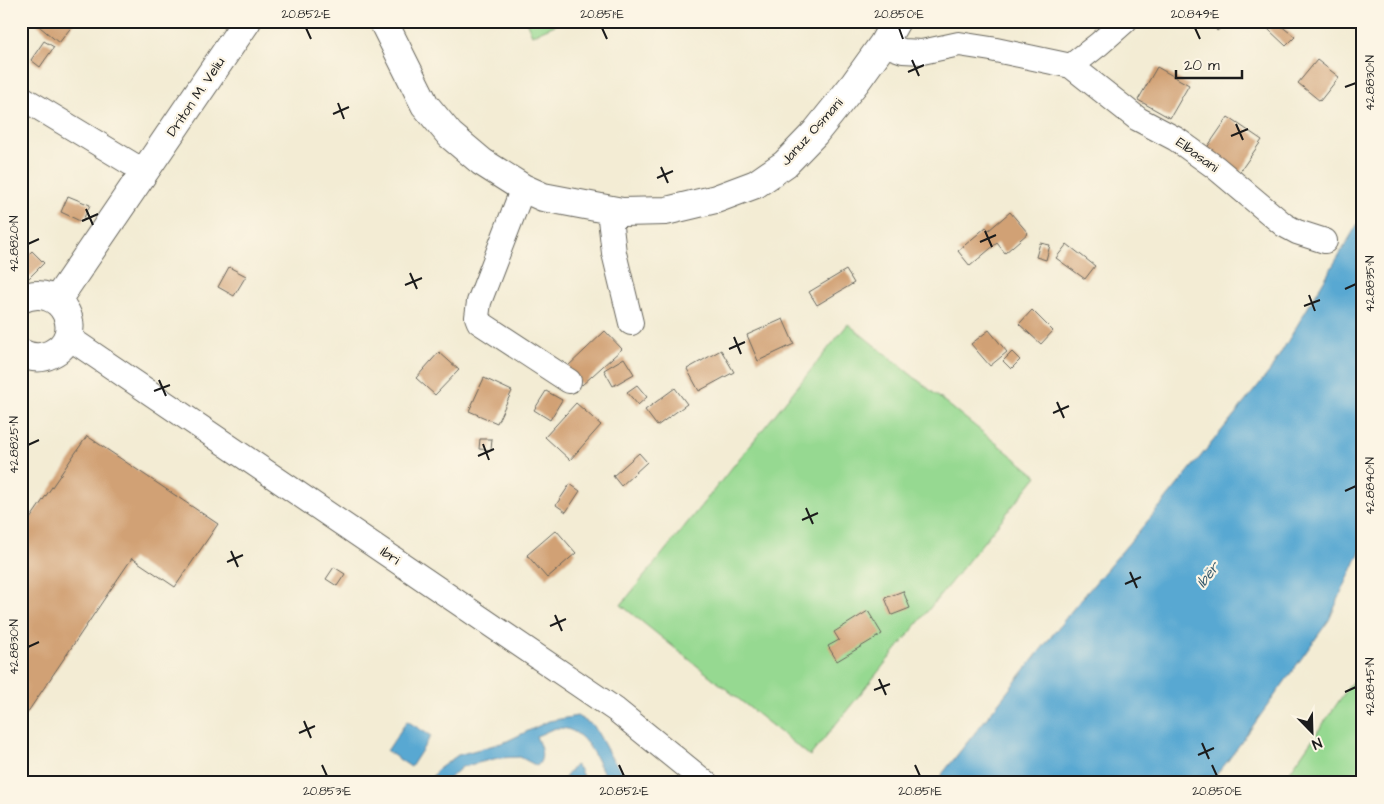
<svg xmlns="http://www.w3.org/2000/svg" width="1384" height="804" font-family="'Architects Daughter',sans-serif">
  <style>
    .green { fill: #96d991; stroke: #597a56 }
    .water { fill: #58a8d2; stroke: #3a6277 }
    .building { fill: #d1a175 }
    .lines { fill: none; stroke-linecap: round; stroke-linejoin: round }
    .minor-casing { stroke: #67655c; stroke-width: 26 }
    .tertiary-casing { stroke: #67655c; stroke-width: 30 }
    .minor { stroke: #fff; stroke-width: 24 }
    .tertiary { stroke: #fff; stroke-width: 28 }
    .ticks { fill: none; stroke: #1c1c1c; stroke-width: 2 }
    .labels { text-anchor: middle; dominant-baseline: central; stroke-width: 4.5; stroke-linejoin: round; paint-order: stroke }
    .street-label { font-size: 14px; fill: #1c1c1c; stroke: #fcf5e5 }
    .water-label { font-size: 15px; font-style: italic; fill: #375b6e; stroke: #fcf5e5 }
    .neatline { fill: none; stroke: #1c1c1c; stroke-width: 2 }
    .ticks-label { font-size: 12px; text-anchor: middle; fill: #1c1c1c }
  </style>
  <rect width="100%" height="100%" fill="#fcf5e5"/>
  <filter id="ink" filterUnits="userSpaceOnUse"><feTurbulence type="fractalNoise" baseFrequency=".02" numOctaves="2"/><feDisplacementMap in="SourceGraphic" scale="10" xChannelSelector="R" yChannelSelector="G"/><feConvolveMatrix kernelMatrix="1 2 1 2 8 2 1 2 1" color-interpolation-filters="sRGB"/></filter>
  <filter id="wash" filterUnits="userSpaceOnUse"><feTurbulence type="fractalNoise" baseFrequency=".0096" numOctaves="4" result="noise"/><feDisplacementMap in="SourceGraphic" scale="20" xChannelSelector="R" yChannelSelector="G"/><feGaussianBlur stdDeviation="1.12" result="paint"/><feColorMatrix in="noise" values="0 0 0 0 0 0 0 0 0 0 0 0 0 0 0 0 0 1.4 0 .05"/><feComposite in="paint" operator="in"/></filter>
  <g filter="url(#wash)">
    <rect width="100%" height="100%" fill="#f3ecd4"/>
    <path class="green" d="M526,21H564L532,35Z
      M848,324L1037,476L810,756L621,605Z
      M1363,666V783H1282L1357,675Z"/>
    <path class="water" d="M1363,215V545L1329,620L1227,762L1209,783H935L1073,609L1162,504L1270,371Z
      M577,716L594,726L612,759L632,783H609C597,763 587,727 558,728C552,728 543,734 536,736C540,746 546,757 537,766L520,757L498,758L462,767L444,783H428L437,770L458,755L505,742L549,721Z
      M407,721L431,736L411,767L387,751Z
      M575,765L579,768L586,783H561Z"/>
    <g id="blocks">
      <path class="building" d="M33,21H76L59,43Z
        M1210,21H1230L1217,31Z
        M1275,21L1295,37L1286,46L1268,29Z
        M44,41L54,47L40,67L31,60Z
        M1317,60L1339,77L1320,101L1298,83Z
        M1157,67L1189,85L1170,118L1138,100Z
        M1228,117L1262,140L1239,173L1206,149Z
        M68,196L90,205L82,222L61,212Z
        M1010,212L1028,233L1005,253L997,243L970,266L958,251L986,227L989,230Z
        M1040,243L1050,245L1046,260L1036,257Z
        M1067,244L1095,266L1085,279L1056,258Z
        M32,251L44,263L27,280L21,275V262Z
        M229,267L246,276L234,296L218,287Z
        M846,270L854,283L817,305L809,292Z
        M1032,310L1053,331L1041,344L1019,324Z
        M783,319L794,344L758,361L747,335Z
        M989,330L1007,352L990,366L971,344Z
        M605,331L622,349L582,385L566,368Z
        M721,350L734,372L699,391L687,369Z
        M439,352L459,370L435,395L416,378Z
        M1012,352L1020,360L1011,369L1003,361Z
        M624,358L634,374L613,386L604,370Z
        M484,378L512,391L497,423L469,411Z
        M637,385L647,397L638,405L627,392Z
        M675,388L687,404L657,426L645,410Z
        M546,391L562,400L550,420L534,410Z
        M576,403L601,425L570,460L545,437Z
        M87,436L218,524L175,587L132,558L21,722V532Z
        M480,439H492L491,450L479,449Z
        M639,453L647,462L621,486L613,476Z
        M570,484L580,491L566,512L556,505Z
        M556,530L576,553L547,578L527,555Z
        M334,567L345,574L337,586L326,579Z
        M903,591L910,608L892,615L885,598Z
        M868,611L882,634L837,661L828,646L839,640L834,632Z"/>
    </g>
  </g>
  <g filter="url(#ink)">
    <use href="#blocks" fill-opacity="0" stroke="#67655c" stroke-width="1"/>
    <g class="lines">
      <g class="minor-casing">
        <path id="minor" d="M883,44L903,51L922,52L959,44L991,49L1071,66L1138,119L1176,139L1215,167L1284,225L1297,232L1325,241
          M1071,66L1099,44L1125,21
          M21,97L145,172
          M523,188L479,302L477,317L479,322L569,381
          M609,210L614,253L631,323
          M68,337L616,710L706,783"/>
      </g>
      <g class="tertiary-casing">
        <path id="tertiary" d="M383,21L425,105L450,135L482,162L523,188L543,197L622,212L666,211L716,199L756,184L785,164L815,133L855,83L883,44L896,21
          M21,299C63,280 89,336 51,354C41,359 31,358 21,353
          M57,300L247,21"/>
      </g>
      <use href="#minor" class="minor"/>
      <use href="#tertiary" class="tertiary"/>
    </g>
  </g>
  <path class="ticks" d="M306,28L311,39M602,28L607,39M899,28L903,39M1195,28L1200,39M912,60L919,76M908,72L924,65M1345,87L1356,83M338,103L344,119M333,114L349,107M1236,124L1243,140M1231,136L1248,129M661,167L668,183M657,178L673,171M86,209L93,225M82,221L98,214M985,231L992,247M980,242L996,235M28,244L39,239M410,273L417,289M405,285L422,278M1345,289L1356,284M1309,295L1315,311M1304,306L1320,300M734,337L741,354M729,349L745,342M159,380L166,396M154,391L170,385M1057,402L1064,418M1053,413L1069,406M483,444L489,460M28,445L39,440M478,456L494,449M1345,491L1356,486M806,508L813,524M802,520L818,513M231,551L238,567M227,562L243,555M1130,572L1137,588M1125,584L1141,577M555,615L562,631M550,626L566,619M28,647L39,642M879,679L886,695M874,690L890,684M1345,692L1356,687M304,721L311,738M299,733L315,726M1202,743L1209,759M1198,755L1214,748M322,765L327,776M619,765L624,776M915,765L920,776M1212,765L1217,776"/>
  <g class="labels">
    <g class="street-label">
      <text transform="translate(196 97) rotate(-56)">Driton M. Veliu</text>
      <text transform="translate(812 132) rotate(-48)">Januz Osmani</text>
      <text transform="translate(1197 155) rotate(36)">Elbasani</text>
      <text transform="translate(390 556) rotate(34)">Ibri</text>
    </g>
    <g class="water-label">
      <text transform="translate(1208 575) rotate(-53)">Ibër</text>
    </g>
  </g>
  <rect width="1384" height="804" fill="none" stroke="#fcf5e5" stroke-width="55"/>
  <g transform="translate(1312 732) rotate(157)" stroke="#fcf5e5" stroke-width="4" paint-order="stroke">
  <path d="M0-4L9 19L0 12L-9 19Z" fill="#1c1c1c"/>
  <text y="-8" font-size="14" font-weight="bold" text-anchor="middle" fill="#1c1c1c">N</text>
  </g>
  <path d="M1176 70v8h66v-8" fill="none" stroke="#1c1c1c" stroke-width="2.5"/>
  <text x="1184" y="70" font-size="15" fill="#1c1c1c" stroke="#fcf5e5" stroke-width="4" paint-order="stroke">20 m</text>
  <rect x="28" y="28" width="1328" height="748" class="neatline"/>
  <g class="ticks-label">
    <text x="306" y="18">20.852°E</text>
    <text x="602" y="18">20.851°E</text>
    <text x="899" y="18">20.850°E</text>
    <text x="1195" y="18">20.849°E</text>
    <text transform="translate(1370 83) rotate(-90)" y="4">42.8830°N</text>
    <text transform="translate(14 244) rotate(-90)" y="4">42.8820°N</text>
    <text transform="translate(1370 284) rotate(-90)" y="4">42.8835°N</text>
    <text transform="translate(14 445) rotate(-90)" y="4">42.8825°N</text>
    <text transform="translate(1370 486) rotate(-90)" y="4">42.8840°N</text>
    <text transform="translate(14 647) rotate(-90)" y="4">42.8830°N</text>
    <text transform="translate(1370 687) rotate(-90)" y="4">42.8845°N</text>
    <text x="327" y="795">20.853°E</text>
    <text x="624" y="795">20.852°E</text>
    <text x="920" y="795">20.851°E</text>
    <text x="1217" y="795">20.850°E</text>
  </g>
</svg>
